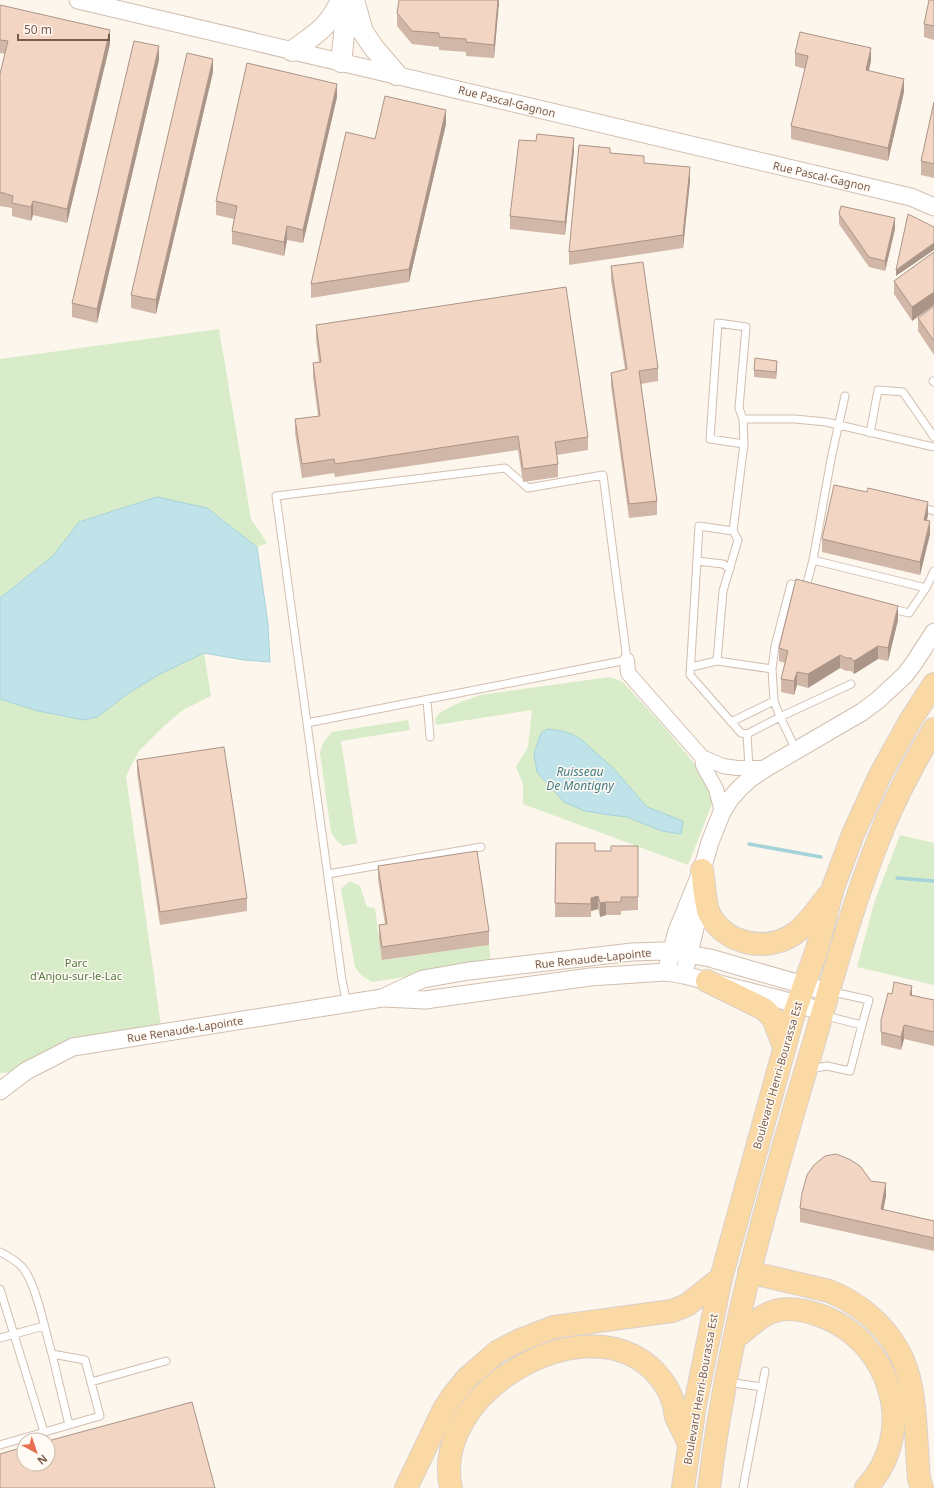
<svg xmlns="http://www.w3.org/2000/svg" width="934" height="1488" font-family="'Noto Sans',sans-serif">
  <style>
    .green { fill: #d8ecc9 }
    .water { fill: #bfe3e8; stroke: #a5d3da }
    .lines { fill: none; stroke-linecap: round; stroke-linejoin: round }
    .stream { stroke: #a5d3da; stroke-width: 3.5 }
    .service-casing { stroke: #d1beb0; stroke-width: 9 }
    .minor-casing { stroke: #d1beb0; stroke-width: 16 }
    .tertiary-casing { stroke: #d1beb0; stroke-width: 19 }
    .secondary-casing { stroke: #d6c0b0; stroke-width: 22 }
    .primary-casing { stroke: #dad1cd; stroke-width: 24 }
    .service { stroke: #fff; stroke-width: 7 }
    .minor { stroke: #fff; stroke-width: 14 }
    .tertiary { stroke: #fff; stroke-width: 17 }
    .secondary { stroke: #fff; stroke-width: 20 }
    .primary { stroke: #fbd9a5; stroke-width: 22 }
    .wall { fill: #d1b7a8 }
    .shaded-wall { fill: #aa9588 }
    .building { fill: #f3d5c3; stroke: #aa9588 }
    .labels { text-anchor: middle; dominant-baseline: central; stroke-width: 3; stroke-linejoin: round; paint-order: stroke }
    .street-label { font-size: 11px; fill: #7a5c4d; stroke: #fffaf3 }
    .park-label { font-size: 11px; fill: #537a41; stroke: #fffaf3 }
    .water-label { font-size: 12px; font-style: italic; fill: #437c86; stroke: #fffaf3 }
  </style>
  <rect width="100%" height="100%" fill="#fdf6ec"/>
  <path class="green" d="M219,329L251,519L267,543L257,547L207,508L79,522L53,556L0,598V359Z
    M204,653L211,696L183,710L164,726L139,751L126,776L162,1033L73,1047L26,1071L0,1073V699L38,711L84,720L97,717L129,693L158,675Z
    M610,677L623,682L664,727L708,780L714,799L688,865L523,804V784L516,767L528,747L532,710L436,725L435,719L439,713L456,704L480,695Z
    M408,720L410,730L341,741L357,843L343,846L336,840L331,832L320,753L323,743L332,732Z
    M900,835L934,843V985L857,967L875,900Z
    M350,881L360,886L367,907L375,908L382,960L489,945L491,964L372,982L362,976L355,967L341,889Z"/>
  <path class="water" d="M157,497L207,508L257,547L268,624L270,662L244,660L204,653L158,675L129,693L97,717L84,720L38,711L0,699V598L53,556L79,522Z
    M548,729L562,731L572,734L583,741L614,769L647,807L683,821L681,834L662,831L627,817L610,815L585,811L564,802L537,772L534,754L541,733Z"/>
  <g class="lines">
    <path class="stream" d="M749,844L821,857
      M897,878L934,881"/>
    <g class="service-casing">
      <path id="service" d="M933,381L934,382
        M743,419H795L826,422L934,447
        M870,433L878,390L903,392L934,437
        M744,444L710,439L718,323L746,327L739,408L743,419L744,444L733,531L699,526L690,675L741,733L747,734L780,717L796,750
        M920,507L934,511
        M733,531L738,540L723,591L717,661L772,669L774,701L780,717L851,684
        M813,560L926,588
        M697,561L723,564L730,569
        M806,587L813,560L831,459L845,396
        M889,608L909,613L926,588L934,571
        M691,667L717,661
        M772,669L775,646L791,584L803,587
        M427,700L430,737
        M731,722L774,701
        M307,723L627,660L603,475L528,488L505,468L276,496L342,980L347,1004
        M747,734L749,768
        M328,874L481,847
        M824,1013L830,1017L862,1025L869,1000L842,994L830,993
        M810,1069L827,1066L850,1071L862,1025
        M0,1252C8,1256 17,1261 23,1268C37,1286 45,1331 52,1354L85,1360L100,1416L0,1445
        M0,1289L44,1432
        M0,1338L44,1326
        M52,1354L69,1425
        M91,1382L166,1361
        M734,1383L762,1387
        M743,1488L765,1371"/>
    </g>
    <g class="minor-casing">
      <path id="minor" d="M627,660L628,673L702,757L723,766L737,768H766
        M702,757L703,765L716,789L722,812"/>
    </g>
    <g class="tertiary-casing">
      <path id="tertiary" d="M78,0L898,194L911,197L934,207
        M686,965L698,916L700,893
        M666,972L677,931L702,870L710,842L722,812L730,799L740,788L751,778L766,768L862,712L878,700L905,675L914,663L934,632
        M384,998L425,1000L590,977L666,972L684,975L775,998L822,1011
        M0,1091L26,1071L73,1047L382,998L423,979L469,971L632,952L662,951H671L710,958L828,992"/>
    </g>
    <g class="secondary-casing">
      <path id="secondary" d="M354,0L363,32L374,48L397,75
        M292,51C316,34 329,27 341,0
        M341,62L348,0"/>
    </g>
    <g class="primary-casing">
      <path id="primary" d="M702,870C704,881 705,904 709,913C724,944 766,953 794,934C807,925 817,910 827,897
        M707,981L764,1009L773,1018L784,1047
        M749,1272L829,1291C870,1308 903,1341 911,1387C917,1417 916,1448 919,1479L922,1488
        M735,1338C746,1330 758,1317 772,1312C787,1306 804,1310 819,1315C891,1340 919,1432 866,1488
        M406,1488L443,1411L451,1398L467,1378L497,1352L520,1340L554,1327L672,1311L687,1305L721,1278
        M451,1488C430,1394 580,1305 650,1367C661,1377 670,1390 674,1405C675,1409 675,1413 676,1417C680,1426 685,1435 689,1444
        M683,1488L695,1405L721,1278L793,1017L817,949L833,888L853,834L880,775L910,721L934,684
        M709,1488C727,1338 769,1193 812,1049C833,977 852,905 880,836C894,799 914,763 934,729"/>
    </g>
    <use href="#service" class="service"/>
    <use href="#minor" class="minor"/>
    <use href="#tertiary" class="tertiary"/>
    <use href="#secondary" class="secondary"/>
    <use href="#primary" class="primary"/>
  </g>
  <path class="wall" d="M499,0L494,58L466,56V52L439,50V47L412,44L397,26V13Z
    M934,0V40L924,37V24Z
    M0,5L110,44L67,223L33,215L31,221L12,216V208L0,206V74L5,54L0,53Z
    M795,53L871,61L868,71L904,92L888,161L791,139V126L805,69L795,66Z
    M159,60L97,323L72,317V303Z
    M213,72L156,314L131,308V295Z
    M337,97L303,243L287,240L284,256L232,244V231L234,219L216,215V201Z
    M934,102V178L921,175V161Z
    M446,124L409,282L311,298V284L375,139Z
    M536,141L574,151L565,235L510,229V216Z
    M610,153L644,163L690,181L683,248L569,265V252Z
    M839,214L895,229L885,271L869,267L839,224Z
    M934,252V305L912,321L894,294V281Z
    M611,266L658,368V381L641,384L657,501V515L629,518L611,386V373L625,369L611,280Z
    M934,306V355L918,331V318Z
    M316,325L588,437V450L557,455L558,464V477L523,482L518,450L335,477L334,473L302,478L295,433V419L318,416L313,377V363H319L316,339Z
    M777,367L776,379L754,377V370Z
    M928,515L927,520L930,534L920,575L822,552V539Z
    M898,620L888,661L878,659L854,674L851,671H846L840,668L808,688L797,685L794,695L781,692V679L785,663L779,661V648Z
    M137,760L247,898V911L160,925L137,773Z
    M556,843L595,851H611L638,846V910L621,911V915H606L600,917L598,909L591,911V917H555Z
    M378,866L489,931V945L382,960L379,939V925L385,924L378,879Z
    M892,994L912,995L934,1000V1046L904,1039L901,1050L881,1045V1032Z
    M871,1181L886,1196L883,1210L934,1221V1251L800,1222V1208Z"/>
  <path class="shaded-wall" d="M498,0H499V3L494,58V45Z
    M110,30V44L67,223V209Z
    M159,46V60L97,323V309Z
    M871,48V61L866,83V70Z
    M213,59V72L156,314V300Z
    M904,79V92L888,161V148Z
    M337,84V97L303,243V230Z
    M446,110V124L409,282V269Z
    M574,138V151L565,235V222Z
    M690,167V181L683,248V235Z
    M33,201V215L31,221V207Z
    M895,218V229L885,271V261Z
    M287,226V240L284,256V242Z
    M934,243V250L896,276V270Z
    M934,292V305L912,321V307Z
    M777,361V367L776,379V372Z
    M928,502V515L924,533V520Z
    M930,521V534L920,575V562Z
    M898,606V620L888,661V648Z
    M878,646V659L854,674V661Z
    M840,655V668L808,688V674Z
    M797,672V685L794,695V681Z
    M598,896V909L591,911V898Z
    M606,902V915L600,917V903Z
    M912,986V999L910,995Z
    M904,1025V1039L901,1050V1037Z
    M886,1183V1196L881,1223V1209Z"/>
  <path class="building" d="M399,0H498L494,45L466,42V39L439,37V33L412,31L397,13Z
    M929,0H934V26L924,24Z
    M0,5L110,30L67,209L33,201L31,207L12,203L13,196L0,192V74L8,41L0,40Z
    M800,32L871,48L866,70L904,79L888,148L791,126L808,56L795,53Z
    M134,41L159,46L97,309L72,303Z
    M187,53L213,59L156,300L131,295Z
    M247,63L337,84L303,230L287,226L284,242L232,231L237,206L216,201Z
    M385,96L446,110L409,269L311,284L346,132L375,139Z
    M934,102V164L921,161Z
    M537,134L574,138L565,222L510,216L519,140L536,141Z
    M579,145L610,148V153L644,156V163L690,167L683,235L569,252Z
    M841,206L895,218L885,261L869,257L839,214Z
    M908,214L934,227V243L896,270Z
    M934,252V292L912,307L894,281Z
    M643,262L658,368L639,371L657,501L629,504L611,373L627,369L611,266Z
    M566,287L588,437L555,442L558,464L523,469L518,436L335,464L334,459L302,464L295,419L320,416L313,363L321,362L316,325Z
    M934,306V341L918,318Z
    M755,358L777,361L776,372L754,370Z
    M834,485L867,492L868,488L928,502L924,520L930,521L920,562L822,539Z
    M796,579L898,606L888,648L878,646L854,661L851,658H846L840,655L808,674L797,672L794,681L781,679L788,651L779,648Z
    M224,747L247,898L160,912L137,760Z
    M556,843H595V851H611V846H638V897H621V902H606L600,903L598,896L591,898V904L555,903Z
    M477,851L489,931L382,947L379,925L387,924L378,866Z
    M894,982L912,986L910,995L934,1000V1032L904,1025L901,1037L881,1032V1020L888,993L892,994Z
    M836,1154L849,1159L860,1166L871,1181L886,1183L881,1209L934,1221V1238L800,1208L802,1193L807,1175L814,1165L825,1156Z
    M192,1402L215,1488H0V1454L24,1447V1464H48V1441Z"/>
  <g class="labels">
    <g class="street-label">
      <text transform="translate(507 101) rotate(14)">Rue Pascal-Gagnon</text>
      <text transform="translate(822 176) rotate(13)">Rue Pascal-Gagnon</text>
      <text transform="translate(593 958) rotate(-6)">Rue Renaude-Lapointe</text>
      <text transform="translate(185 1029) rotate(-9)">Rue Renaude-Lapointe</text>
      <text transform="translate(777 1075) rotate(-74)">Boulevard Henri-Bourassa Est</text>
      <text transform="translate(700 1389) rotate(-80)">Boulevard Henri-Bourassa Est</text>
    </g>
    <g class="park-label">
      <text x="76" y="962">Parc<tspan x="76" dy="13">d'Anjou-sur-le-Lac</tspan></text>
    </g>
    <g class="water-label">
      <text x="580" y="771">Ruisseau<tspan x="580" dy="14">De Montigny</tspan></text>
    </g>
  </g>
  <g transform="translate(36 1452) rotate(140)"><circle r="19" fill="#fffaf3" stroke="#cabbb1"/>
  <path d="M0-3L7 15L0 10L-7 15Z" fill="#e76f51"/>
  <text y="-6" font-size="11" font-weight="bold" text-anchor="middle" fill="#7a5c4d">N</text>
  </g>
  <path d="M18 34v6h91v-6" fill="none" stroke="#7a5c4d" stroke-width="2"/>
  <text x="24" y="34" font-size="12" fill="#7a5c4d" stroke="#fffaf3" stroke-width="3" paint-order="stroke">50 m</text>
</svg>
